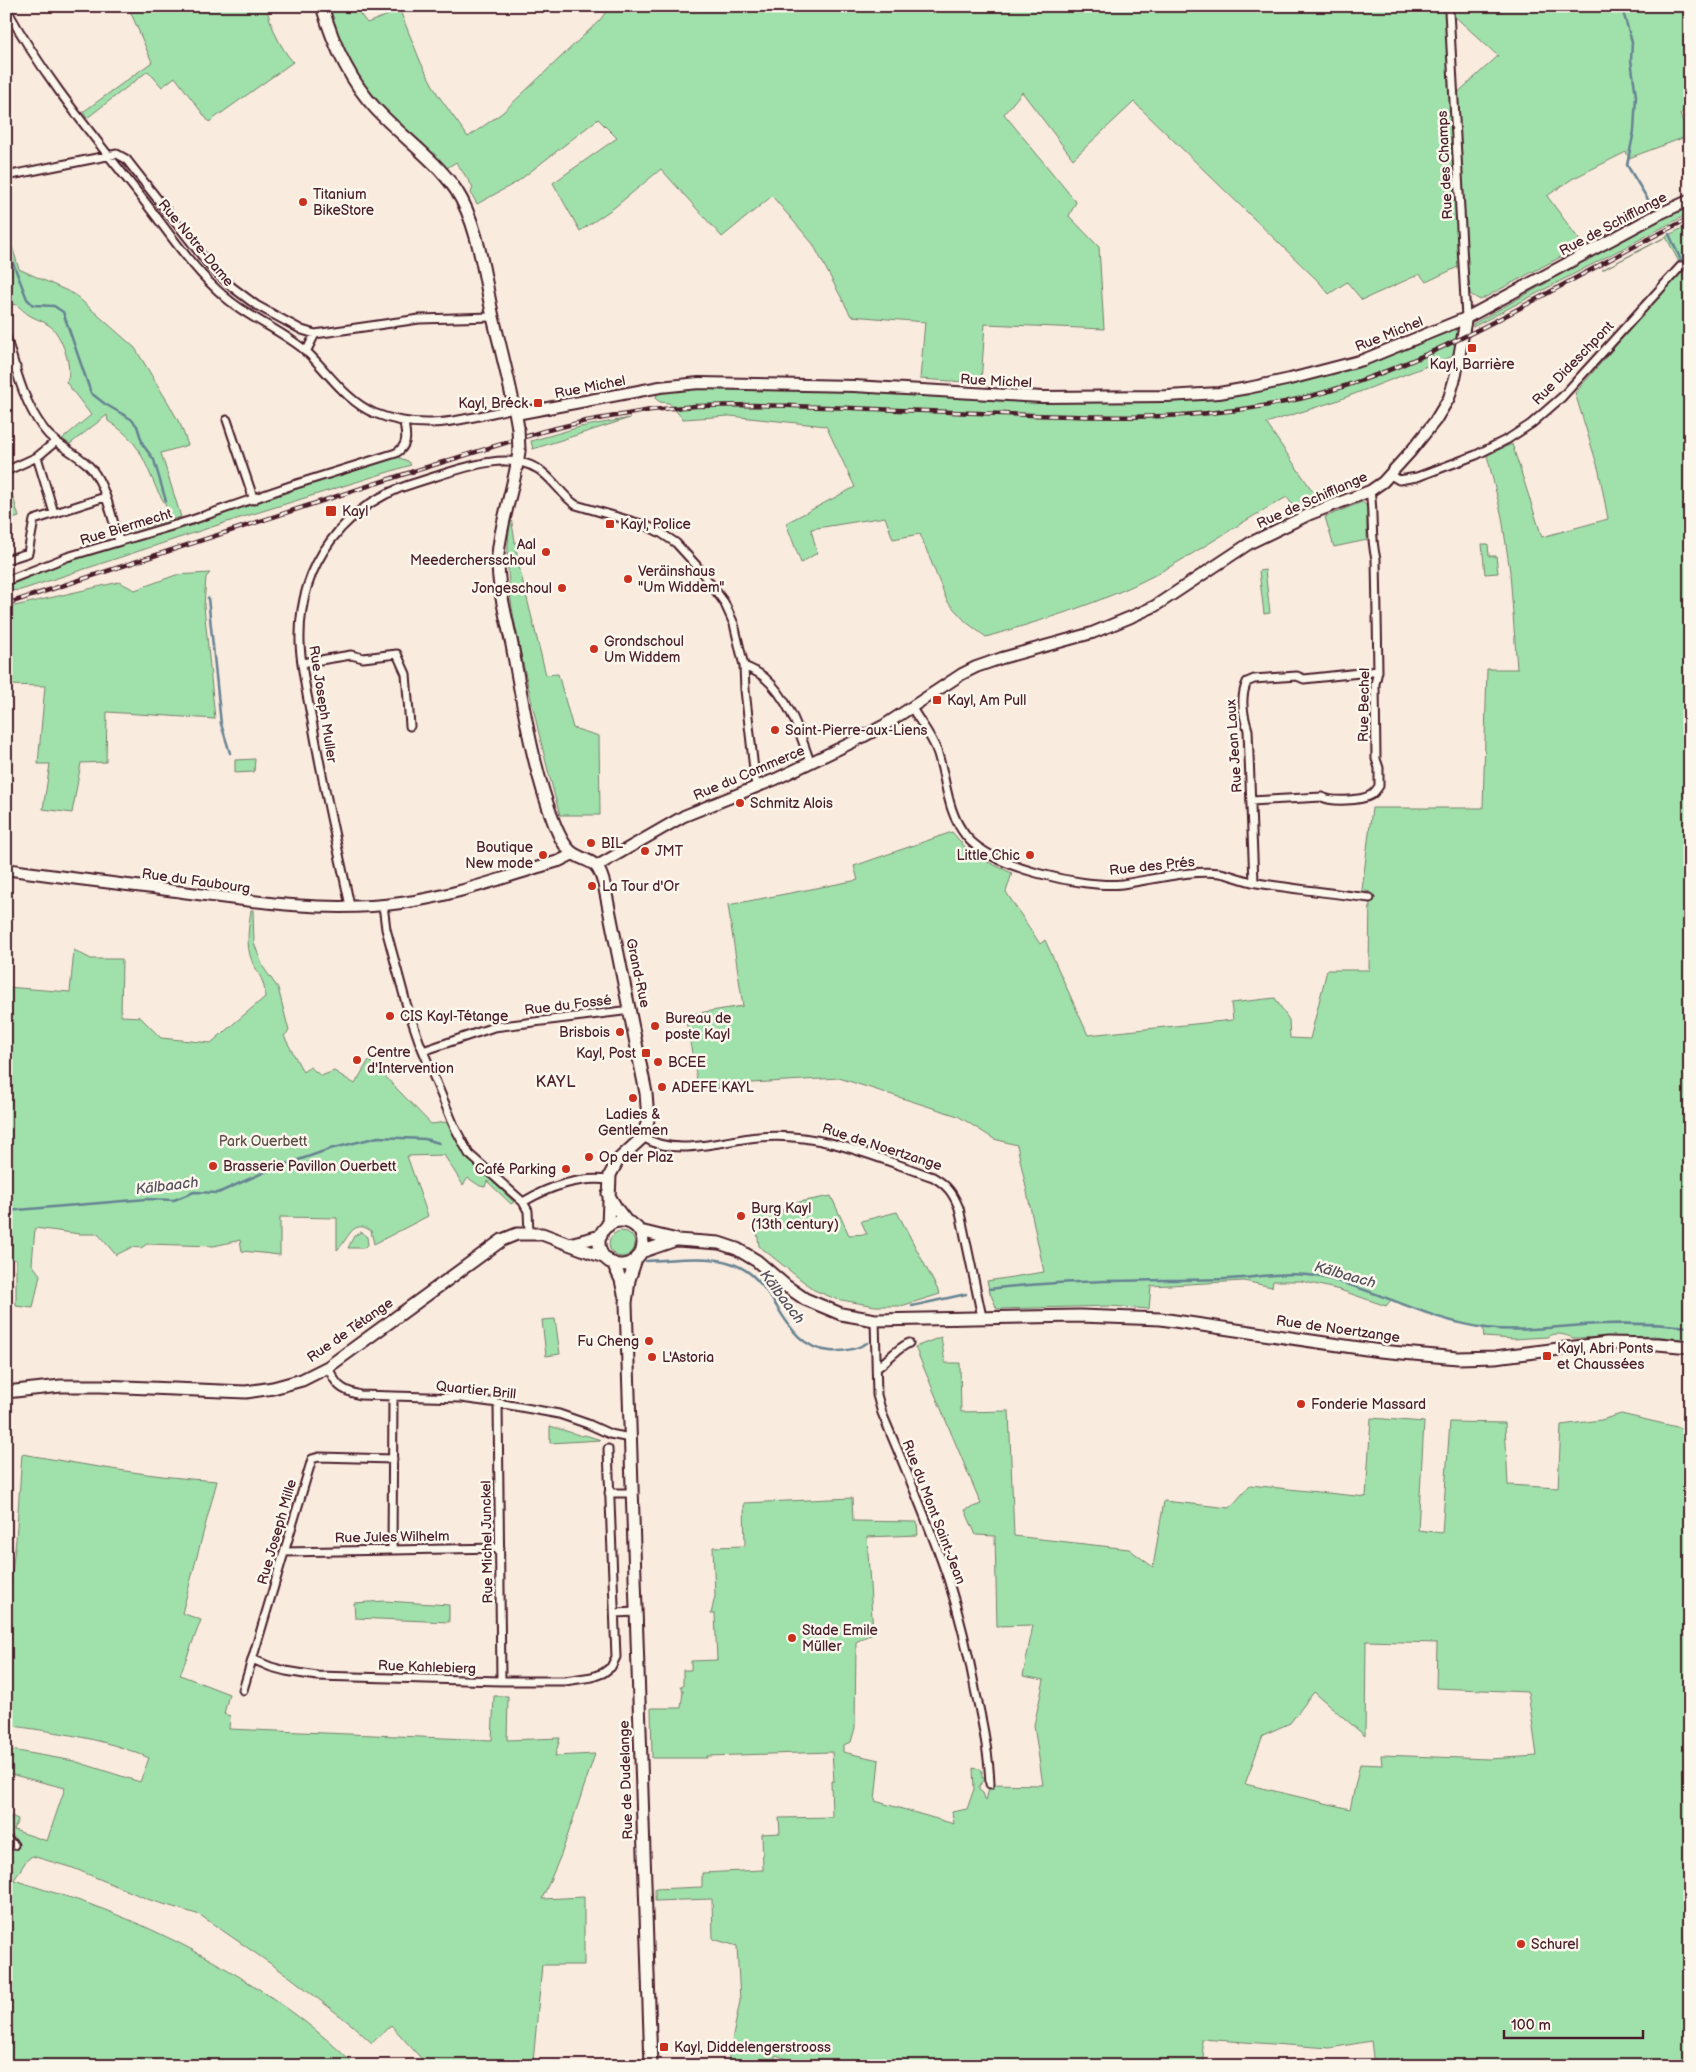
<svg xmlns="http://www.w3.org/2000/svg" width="1696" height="2072" font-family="'Balsamiq Sans',sans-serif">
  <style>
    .green { fill: #a0e1ab; stroke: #75806b; fill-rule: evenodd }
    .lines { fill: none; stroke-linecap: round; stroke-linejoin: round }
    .stream { stroke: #668392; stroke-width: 2.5 }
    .street-casing { stroke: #4a1f2b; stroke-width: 11 }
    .secondary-casing { stroke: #4a1f2b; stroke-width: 14 }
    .primary-casing { stroke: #4a1f2b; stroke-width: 15 }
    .street { stroke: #fbf7ec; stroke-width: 7 }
    .secondary { stroke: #fbf7ec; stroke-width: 10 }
    .primary { stroke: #fbf7ec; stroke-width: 11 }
    .rail-casing { stroke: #4a1f2b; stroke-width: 4.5 }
    .rail { stroke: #fbf7ec; stroke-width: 2.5; stroke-dasharray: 8; stroke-linecap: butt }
    .primary-bridge-casing { stroke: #4a1f2b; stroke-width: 15; stroke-linecap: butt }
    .primary-bridge { stroke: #fbf7ec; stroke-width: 11 }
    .poi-dot { fill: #c8321e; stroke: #fbf7ec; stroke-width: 2 }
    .labels { text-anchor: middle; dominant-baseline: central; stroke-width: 5; stroke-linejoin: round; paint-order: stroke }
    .street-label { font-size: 14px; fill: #4a1f2b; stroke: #fbf7ec }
    .poi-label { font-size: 14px; fill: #4a1f2b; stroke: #fbf7ec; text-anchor: start }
    .park-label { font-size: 14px; fill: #60504b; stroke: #fbf7ec }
    .water-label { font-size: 15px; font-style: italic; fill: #58515f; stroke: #fbf7ec }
    .quarter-label { font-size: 16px; letter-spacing: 1px; fill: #4a1f2b; stroke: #fbf7ec }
  </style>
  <rect width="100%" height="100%" fill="#faebdf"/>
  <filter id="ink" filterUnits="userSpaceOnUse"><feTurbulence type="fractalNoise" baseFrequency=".02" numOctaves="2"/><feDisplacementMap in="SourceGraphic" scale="10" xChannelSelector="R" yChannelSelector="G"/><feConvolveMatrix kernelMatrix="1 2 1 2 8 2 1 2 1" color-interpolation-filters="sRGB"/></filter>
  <g filter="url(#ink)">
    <path class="green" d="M128,6H266C271,26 279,46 293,62L209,122L175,77L162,87L148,71L87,118L83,112L152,62Z
      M329,6H354L367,23L388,15L385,6H398L421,63L438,95L468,137L502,113L600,20L610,6H1690V75L1685,77C1692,91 1692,103 1680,114L1688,136L1629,158L1626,152L1572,179L1547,196L1583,245L1480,300L1470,294L1469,282L1460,266L1426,282L1420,274L1362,300L1347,282L1329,294L1319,282L1134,102L1073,159L1022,92L1004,114L1076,202L1069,216L1099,247L1104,329L985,324L981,383L920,379L925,322L851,316L813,244L772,196L722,237L661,169L615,207L580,231L553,183L617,138L598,119L517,182L477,204L471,193L473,187L456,162L447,168C411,134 370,101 347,57C340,41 335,23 329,6ZM1449,11L1498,56L1454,96Z
      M1690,200V213L1473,327V324L1548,282L1546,275Z
      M1690,224V1340L1654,1336L1573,1338C1564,1334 1555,1332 1547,1337L1513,1339L1484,1337L1483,1328L1437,1317L1391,1300L1386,1306L1340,1290L1301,1281H1273L1272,1287L1244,1281L1151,1286L1149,1309L1110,1306L997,1309L990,1293L987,1281L1044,1272L1017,1145L994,1139L958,1116L839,1078L751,1083L699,1091L685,1015L743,1006L728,905L858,880L854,866L952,832L972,855L1012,873L1006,892L1040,944L1045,940L1088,1035L1233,1020L1231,1003L1275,998L1289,1020L1290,1038L1310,1039L1327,970H1369L1370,892L1362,890L1372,808H1483L1487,669H1517L1510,572L1502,517L1487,455L1512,444L1542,537L1608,519L1599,471L1575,393L1638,320L1636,314L1681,266L1666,237L1602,270Z
      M6,227L19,269L74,294L135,348L169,404L181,426L188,445L161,453L181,517L131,531H125L121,525L167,510C165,501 158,494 155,485C141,454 138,440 108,421L107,415L70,444L62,439L91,415L66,382C75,372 61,333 50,326C44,321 35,319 29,315C24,312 21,308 17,305L11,304L6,310Z
      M1454,329L1459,332L1453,356L1336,401L1266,423L1318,499L1295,509L1287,497C1242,521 1200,551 1155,575C1102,603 1043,620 986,637L966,622L947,601L920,534L893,539L885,517L811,529L817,553L801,563L786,523L855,487L826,426L730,416L683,419L669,403L660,402L656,399L657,393L693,387L870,391L1012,400L1205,397L1318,376L1358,367Z
      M630,418L533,449L531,441L580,427Z
      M397,457L408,461L411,465L224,523L21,590L6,591V587L69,561L224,514L254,502Z
      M10,487L19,517L6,521V489Z
      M1362,502L1367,506V540L1334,547L1325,517Z
      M511,517L519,566L546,675L558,674L573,728L599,736L600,815H560C546,766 535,717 524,668C513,615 502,571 511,517Z
      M1482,544H1488L1489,556H1496L1498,573L1485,574Z
      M1265,570L1270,613L1264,614L1259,571Z
      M210,573L206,577L204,606L215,719L107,712L106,762L81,763L72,813L43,809L50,764H38L45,686L6,685V608L119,582L135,590L176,575Z
      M255,759L254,772L235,773V760Z
      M251,910H253L254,943L263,967L278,988L289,1031L284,1036L303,1072L310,1067L321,1076L334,1071L355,1084L369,1060L431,1124L446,1122L465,1155L514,1202L511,1204L487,1181L485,1187L480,1186L468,1178L463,1185L444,1155L407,1156L428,1216L374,1244L371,1231C352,1217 348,1241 337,1250V1218L280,1217V1255L242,1251L240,1240L214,1246L147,1244L141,1248L132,1247L116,1255L98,1234H80L35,1228L32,1264L40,1275L33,1308L16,1306V1260L6,1257V987L70,992L74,950L91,959H122L121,1016L140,1017L161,1038L211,1043L265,997C265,980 259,976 252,961C245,945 249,926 251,910Z
      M831,1196L849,1235L867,1234L861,1221L897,1212L940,1294L901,1306H875L836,1299L814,1290L759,1246L754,1208L797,1211L794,1203Z
      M609 1244a13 13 0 1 1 26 0a13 13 0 1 1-26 0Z
      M361,1232L367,1237L368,1245L363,1248H348L354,1236Z
      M555,1319L560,1354L546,1356L542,1320Z
      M941,1337L945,1363H960L961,1412L1009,1411L1014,1536L1129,1549L1153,1567L1164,1501L1230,1508L1250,1485L1366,1497L1371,1418L1424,1422L1418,1530L1442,1533L1450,1422L1505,1423L1508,1485L1558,1488L1561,1425L1601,1420L1621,1414L1690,1430V2066H1374L1371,2041L1330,2048L1201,2039L1205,2066H797V2063L776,2055L771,2066H727L740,2001L737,1946L713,1939L712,1899L655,1901V1889L702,1887V1873L763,1870L762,1834L780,1833L779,1818L832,1817L831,1781H834L832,1752L707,1756V1758H652L651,1708H681L683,1691L680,1686H683V1670H691V1661L717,1660L715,1614H711L715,1596L713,1547L745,1546L744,1503L852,1498L853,1521L917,1522L918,1535L867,1537L873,1633L856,1642L855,1728L851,1742L843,1745V1752L879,1760L875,1801L954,1824L952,1812L967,1809L974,1789L973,1768L982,1770V1778H986L979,1786V1790L983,1793L986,1801L990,1784L1043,1785L1034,1725L1044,1680L1023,1676L1033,1625L997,1626L995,1536L976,1535L965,1510L981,1504L915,1347ZM1366,1641L1437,1643L1436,1688L1528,1692L1537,1756L1489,1759L1381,1755L1382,1765L1360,1764L1350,1809L1245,1784L1263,1735L1290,1723L1314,1692L1365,1736Z
      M550,1426L582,1436L585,1435L601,1440L550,1443Z
      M22,1454C87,1465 151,1477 217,1481L182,1613L201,1620L180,1675L229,1694L224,1714L230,1716L229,1729L492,1740L494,1696H508L507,1740L560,1738L555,1756L595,1754L561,1855L542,1899L584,1897V1965H542L533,2062L536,2066H428L391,2025L372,2043L352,2025L290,1977L200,1915L150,1900L73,1868L32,1856L26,1861L14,1880C47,1891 82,1900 115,1914C195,1946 290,2001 351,2062L347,2066H166L151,2059L148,2066H6V1852L7,1849L16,1850L18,1843L7,1828L11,1816L18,1819L14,1830L47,1841L65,1788L6,1773V1749L74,1761L140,1782L149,1758C104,1738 55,1732 6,1725V1616L16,1540Z
      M385,1601L449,1605V1622L355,1618L354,1603Z"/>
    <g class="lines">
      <path class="stream" d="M1625,6L1623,12L1632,42L1631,60L1636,96L1634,131L1627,165L1653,208
        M1669,234L1690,280
        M6,245L27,299L33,305L54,306L63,312L91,393L105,404L131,419L137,426L143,445L154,460L166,501
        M208,598L221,724L230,753
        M6,1211L147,1199L174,1200L194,1192L218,1193L267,1171L330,1149L378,1137L425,1139L439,1143
        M646,1261C681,1260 725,1250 753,1276C781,1300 788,1348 830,1351C844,1352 855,1350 867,1343
        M989,1289C1068,1279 1147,1281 1226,1279C1257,1278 1290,1270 1321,1277C1377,1289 1429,1321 1486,1328C1526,1333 1564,1325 1603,1324C1632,1323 1661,1324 1690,1327
        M912,1306L966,1294"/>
      <g class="street-casing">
        <path id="street" d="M6,8C44,78 96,139 145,202C170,234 194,271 225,297C250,319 282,330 307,352C328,372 346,401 374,413C424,433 464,419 514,408
          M1449,11L1466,318
          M6,176L117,154L126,159L210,266L232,287L256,305L302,330L315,334L419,319L493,317
          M6,336C15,366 23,402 43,428C54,444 73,451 87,464C105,480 112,519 119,541
          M306,352L315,334
          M6,373L16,367
          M227,420L254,500
          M37,457L54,513
          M6,471L37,457L55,442
          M1392,472L1394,477L1399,480L1417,477L1476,455L1508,439L1531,424L1562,397L1681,266
          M6,560L28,553L34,520L105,497
          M6,581L67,557L192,520L290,486L396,453C409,445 406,435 404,422
          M302,663L351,655L363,658L397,654L406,674L410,726
          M744,666C751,669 759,673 764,677C789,698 800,733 810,762
          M912,708C920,722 931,735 937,751C947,780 946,811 966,836C991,868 1083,888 1122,884C1151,880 1192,869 1220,873C1232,875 1244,881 1257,883C1294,889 1332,893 1370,898
          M1251,801L1322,797C1331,802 1361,801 1371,795C1374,793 1377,789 1379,786V768L1376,759L1375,684L1378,671L1376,559C1370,537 1374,514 1370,491
          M1254,882L1248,730C1243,715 1240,697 1247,682L1254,679L1297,676L1304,679L1378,671
          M383,905L386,929L406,1003L419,1041L455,1128L469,1154L523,1202L528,1211L529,1233
          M350,906C338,848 324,790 314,732C309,702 301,672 300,642C298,565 344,503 418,482C452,472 505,449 538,469C553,478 562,496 576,505L645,525L661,533L676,543L697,566L724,602L734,624L744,666L745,690L756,787
          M423,1051L494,1027L631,1010
          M643,1137C676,1158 722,1140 759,1137C820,1131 877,1158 933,1177C947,1185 953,1193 959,1208L982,1317
          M523,1202C548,1187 580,1176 609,1180
          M875,1320L877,1395L882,1413C905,1468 929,1523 948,1579C960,1617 969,1656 976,1694C983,1724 989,1754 990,1784
          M328,1367C336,1385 340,1390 360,1395L461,1398L498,1403L559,1414L588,1424L610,1434L630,1438
          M877,1368C888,1360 896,1349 909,1343
          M498,1403L501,1681
          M609,1493H632
          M392,1550L393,1396
          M284,1552L500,1548
          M615,1613L636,1612
          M252,1659L271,1667L286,1671L317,1676L501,1681H565L592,1677L603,1673L611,1667L616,1657L608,1449
          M243,1690L312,1459L319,1457L393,1459
          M6,1839L14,1845"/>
      </g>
      <g class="secondary-casing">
        <path id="secondary" d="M516,414L660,387L699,383L854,386L1042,397L1167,396L1219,393L1248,388L1290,379L1363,360L1466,318L1657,215L1690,200
          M597,866L684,816L776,779L855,741L883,726L962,674L976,667L1002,658L1092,633L1131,617L1155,606L1250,543L1310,514L1370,491L1383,482L1411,451L1435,421L1449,398L1456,374L1466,318
          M6,869C65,878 124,884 183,892C255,902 329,913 401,903C455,896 507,876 559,861L573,854"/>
      </g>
      <g class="primary-casing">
        <path id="primary" d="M322,6C333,44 349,80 376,109C402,137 434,158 456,190C479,225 484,277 493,317C502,354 512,391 518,428
          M519,451C515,486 501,519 498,555C497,585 506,616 512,645C523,704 532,766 554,823C558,833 564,848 574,854C593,865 597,859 604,884L646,1093L648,1120L643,1137L618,1160L610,1175L608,1226
          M608,1194L617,1209L627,1222
          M599 1243a22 22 0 1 1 44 0a22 22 0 1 1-44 0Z
          M640,1231L677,1240L719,1243L737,1249L757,1261L786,1286L805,1299L841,1314L875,1320L1080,1316L1161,1319L1380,1351L1458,1358L1495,1357L1607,1343L1658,1344L1690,1347
          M569,1244L601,1236
          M641,1252L673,1241
          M636,1259L629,1280L626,1303L651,2066
          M613,1263L621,1280L624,1294
          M6,1392L61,1386H101L246,1392L273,1388L302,1380L328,1367L502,1240L517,1234H542L606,1258"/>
      </g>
      <use href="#street" class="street"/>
      <use href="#secondary" class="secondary"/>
      <use href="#primary" class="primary"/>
      <g class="rail-casing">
        <path id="rail" d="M6,604L411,472L544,431L586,421L651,410L696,406L753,405C836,407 920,411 1004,414C1118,418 1234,423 1345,386C1467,346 1575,274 1690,218"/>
      </g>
      <use href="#rail" class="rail"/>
      <g class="primary-bridge-casing">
        <path id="primary-bridge" d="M518,428L519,451"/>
      </g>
      <use href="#primary-bridge" class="primary-bridge"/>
    </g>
  </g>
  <g class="poi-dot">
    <circle cx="303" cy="202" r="5"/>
    <rect x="1467" y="343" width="10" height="10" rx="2.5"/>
    <rect x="533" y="398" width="10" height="10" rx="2.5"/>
    <rect x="325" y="505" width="12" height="12" rx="2.5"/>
    <rect x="605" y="519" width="10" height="10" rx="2.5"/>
    <circle cx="546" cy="552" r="5"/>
    <circle cx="628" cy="579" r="5"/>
    <circle cx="562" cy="588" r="5"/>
    <circle cx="594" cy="649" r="5"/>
    <rect x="932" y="695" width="10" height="10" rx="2.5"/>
    <circle cx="775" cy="730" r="5"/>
    <circle cx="740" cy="803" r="5"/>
    <circle cx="591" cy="843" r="5"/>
    <circle cx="645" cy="851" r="5"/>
    <circle cx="543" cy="855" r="5"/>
    <circle cx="1030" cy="855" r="5"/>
    <circle cx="592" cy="886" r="5"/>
    <circle cx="390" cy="1016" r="5"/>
    <circle cx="655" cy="1026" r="5"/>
    <circle cx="620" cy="1032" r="5"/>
    <rect x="641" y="1048" width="10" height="10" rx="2.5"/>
    <circle cx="357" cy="1060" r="5"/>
    <circle cx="658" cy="1062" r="5"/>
    <circle cx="662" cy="1087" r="5"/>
    <circle cx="633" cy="1098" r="5"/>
    <circle cx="589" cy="1157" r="5"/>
    <circle cx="213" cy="1166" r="5"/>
    <circle cx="566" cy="1169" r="5"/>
    <circle cx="741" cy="1216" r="5"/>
    <circle cx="649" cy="1341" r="5"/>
    <rect x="1542" y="1351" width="10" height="10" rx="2.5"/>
    <circle cx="652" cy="1357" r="5"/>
    <circle cx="1301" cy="1404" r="5"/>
    <circle cx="792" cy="1638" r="5"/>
    <circle cx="1521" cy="1944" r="5"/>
    <rect x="659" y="2042" width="10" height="10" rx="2.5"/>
  </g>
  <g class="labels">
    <g class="street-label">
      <text transform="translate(1445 165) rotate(-93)">Rue des Champs</text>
      <text transform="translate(1613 224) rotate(-28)">Rue de Schifflange</text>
      <text transform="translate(196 243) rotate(50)">Rue Notre-Dame</text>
      <text transform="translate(1389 334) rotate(-22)">Rue Michel</text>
      <text transform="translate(1573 363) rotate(-46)">Rue Dideschpont</text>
      <text transform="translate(996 381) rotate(3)">Rue Michel</text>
      <text transform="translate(590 387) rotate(-11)">Rue Michel</text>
      <text transform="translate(1312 500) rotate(-24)">Rue de Schifflange</text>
      <text transform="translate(126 527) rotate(-17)">Rue Biermecht</text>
      <text transform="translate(323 704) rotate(81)">Rue Joseph Muller</text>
      <text transform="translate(1364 705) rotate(-89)">Rue Bechel</text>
      <text transform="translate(1234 746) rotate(-94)">Rue Jean Laux</text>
      <text transform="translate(749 773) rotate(-23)">Rue du Commerce</text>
      <text transform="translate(1152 866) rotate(-6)">Rue des Prés</text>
      <text transform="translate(196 881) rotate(8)">Rue du Faubourg</text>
      <text transform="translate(638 973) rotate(78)">Grand-Rue</text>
      <text transform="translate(568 1005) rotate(-7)">Rue du Fossé</text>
      <text transform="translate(882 1147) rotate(18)">Rue de Noertzange</text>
      <text transform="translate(1338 1329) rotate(8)">Rue de Noertzange</text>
      <text transform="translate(350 1330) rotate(-35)">Rue de Tétange</text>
      <text transform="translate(476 1390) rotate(6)">Quartier Brill</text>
      <text transform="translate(934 1512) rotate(69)">Rue du Mont Saint-Jean</text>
      <text transform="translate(277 1532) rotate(-74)">Rue Joseph Mille</text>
      <text transform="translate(392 1537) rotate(-1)">Rue Jules Wilhelm</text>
      <text transform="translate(487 1542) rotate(-91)">Rue Michel Junckel</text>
      <text transform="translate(427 1667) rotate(2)">Rue Kahlebierg</text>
      <text transform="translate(626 1780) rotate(-92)">Rue de Dudelange</text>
    </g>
    <g class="poi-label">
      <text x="313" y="194">Titanium<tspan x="313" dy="16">BikeStore</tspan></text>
      <text x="1472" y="364" text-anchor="middle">Kayl, Barrière</text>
      <text x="528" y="403" text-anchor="end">Kayl, Bréck</text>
      <text x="342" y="511">Kayl</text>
      <text x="620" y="524">Kayl, Police</text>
      <text x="536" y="544" text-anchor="end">Aal<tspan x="536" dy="16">Meederchersschoul</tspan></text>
      <text x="638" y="571">Veräinshaus<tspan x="638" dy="16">"Um Widdem"</tspan></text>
      <text x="552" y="588" text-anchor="end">Jongeschoul</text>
      <text x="604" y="641">Grondschoul<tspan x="604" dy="16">Um Widdem</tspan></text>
      <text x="947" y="700">Kayl, Am Pull</text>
      <text x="785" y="730">Saint-Pierre-aux-Liens</text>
      <text x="750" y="803">Schmitz Alois</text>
      <text x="601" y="843">BIL</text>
      <text x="533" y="847" text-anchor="end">Boutique<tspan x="533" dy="16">New mode</tspan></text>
      <text x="655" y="851">JMT</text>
      <text x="1020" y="855" text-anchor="end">Little Chic</text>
      <text x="602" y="886">La Tour d'Or</text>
      <text x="400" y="1016">CIS Kayl-Tétange</text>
      <text x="665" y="1018">Bureau de<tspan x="665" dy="16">poste Kayl</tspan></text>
      <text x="610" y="1032" text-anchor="end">Brisbois</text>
      <text x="367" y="1052">Centre<tspan x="367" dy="16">d'Intervention</tspan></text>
      <text x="636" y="1053" text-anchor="end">Kayl, Post</text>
      <text x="668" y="1062">BCEE</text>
      <text x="672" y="1087">ADEFE KAYL</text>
      <text x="633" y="1114" text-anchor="middle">Ladies &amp;<tspan x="633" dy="16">Gentlemen</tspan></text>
      <text x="599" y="1157">Op der Plaz</text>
      <text x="223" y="1166">Brasserie Pavillon Ouerbett</text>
      <text x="556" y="1169" text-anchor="end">Café Parking</text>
      <text x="751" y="1208">Burg Kayl<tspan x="751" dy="16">(13th century)</tspan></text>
      <text x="639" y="1341" text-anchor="end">Fu Cheng</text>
      <text x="1557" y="1348">Kayl, Abri Ponts<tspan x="1557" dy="16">et Chaussées</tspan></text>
      <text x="662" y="1357">L'Astoria</text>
      <text x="1311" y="1404">Fonderie Massard</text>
      <text x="802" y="1630">Stade Emile<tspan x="802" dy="16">Müller</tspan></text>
      <text x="1531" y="1944">Schurel</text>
      <text x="674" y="2047">Kayl, Diddelengerstrooss</text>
    </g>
    <g class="park-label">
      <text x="263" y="1141">Park Ouerbett</text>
    </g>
    <g class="water-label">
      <text transform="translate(167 1186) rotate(-7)">Kälbaach</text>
      <text transform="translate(1345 1275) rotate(16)">Kälbaach</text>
      <text transform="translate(782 1297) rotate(53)">Kälbaach</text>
    </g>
    <g class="quarter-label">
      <text x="556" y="1082">KAYL</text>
    </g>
  </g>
  <rect width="1696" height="2072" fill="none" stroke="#fbf7ec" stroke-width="25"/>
  <rect x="12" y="12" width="1671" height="2047" fill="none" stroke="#4a1f2b" stroke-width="2" filter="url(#ink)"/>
  <path d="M1504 2030v8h139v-8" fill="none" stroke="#4a1f2b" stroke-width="2.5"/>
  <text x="1511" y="2030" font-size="15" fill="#4a1f2b" stroke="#fbf7ec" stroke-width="4" paint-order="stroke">100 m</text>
</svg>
